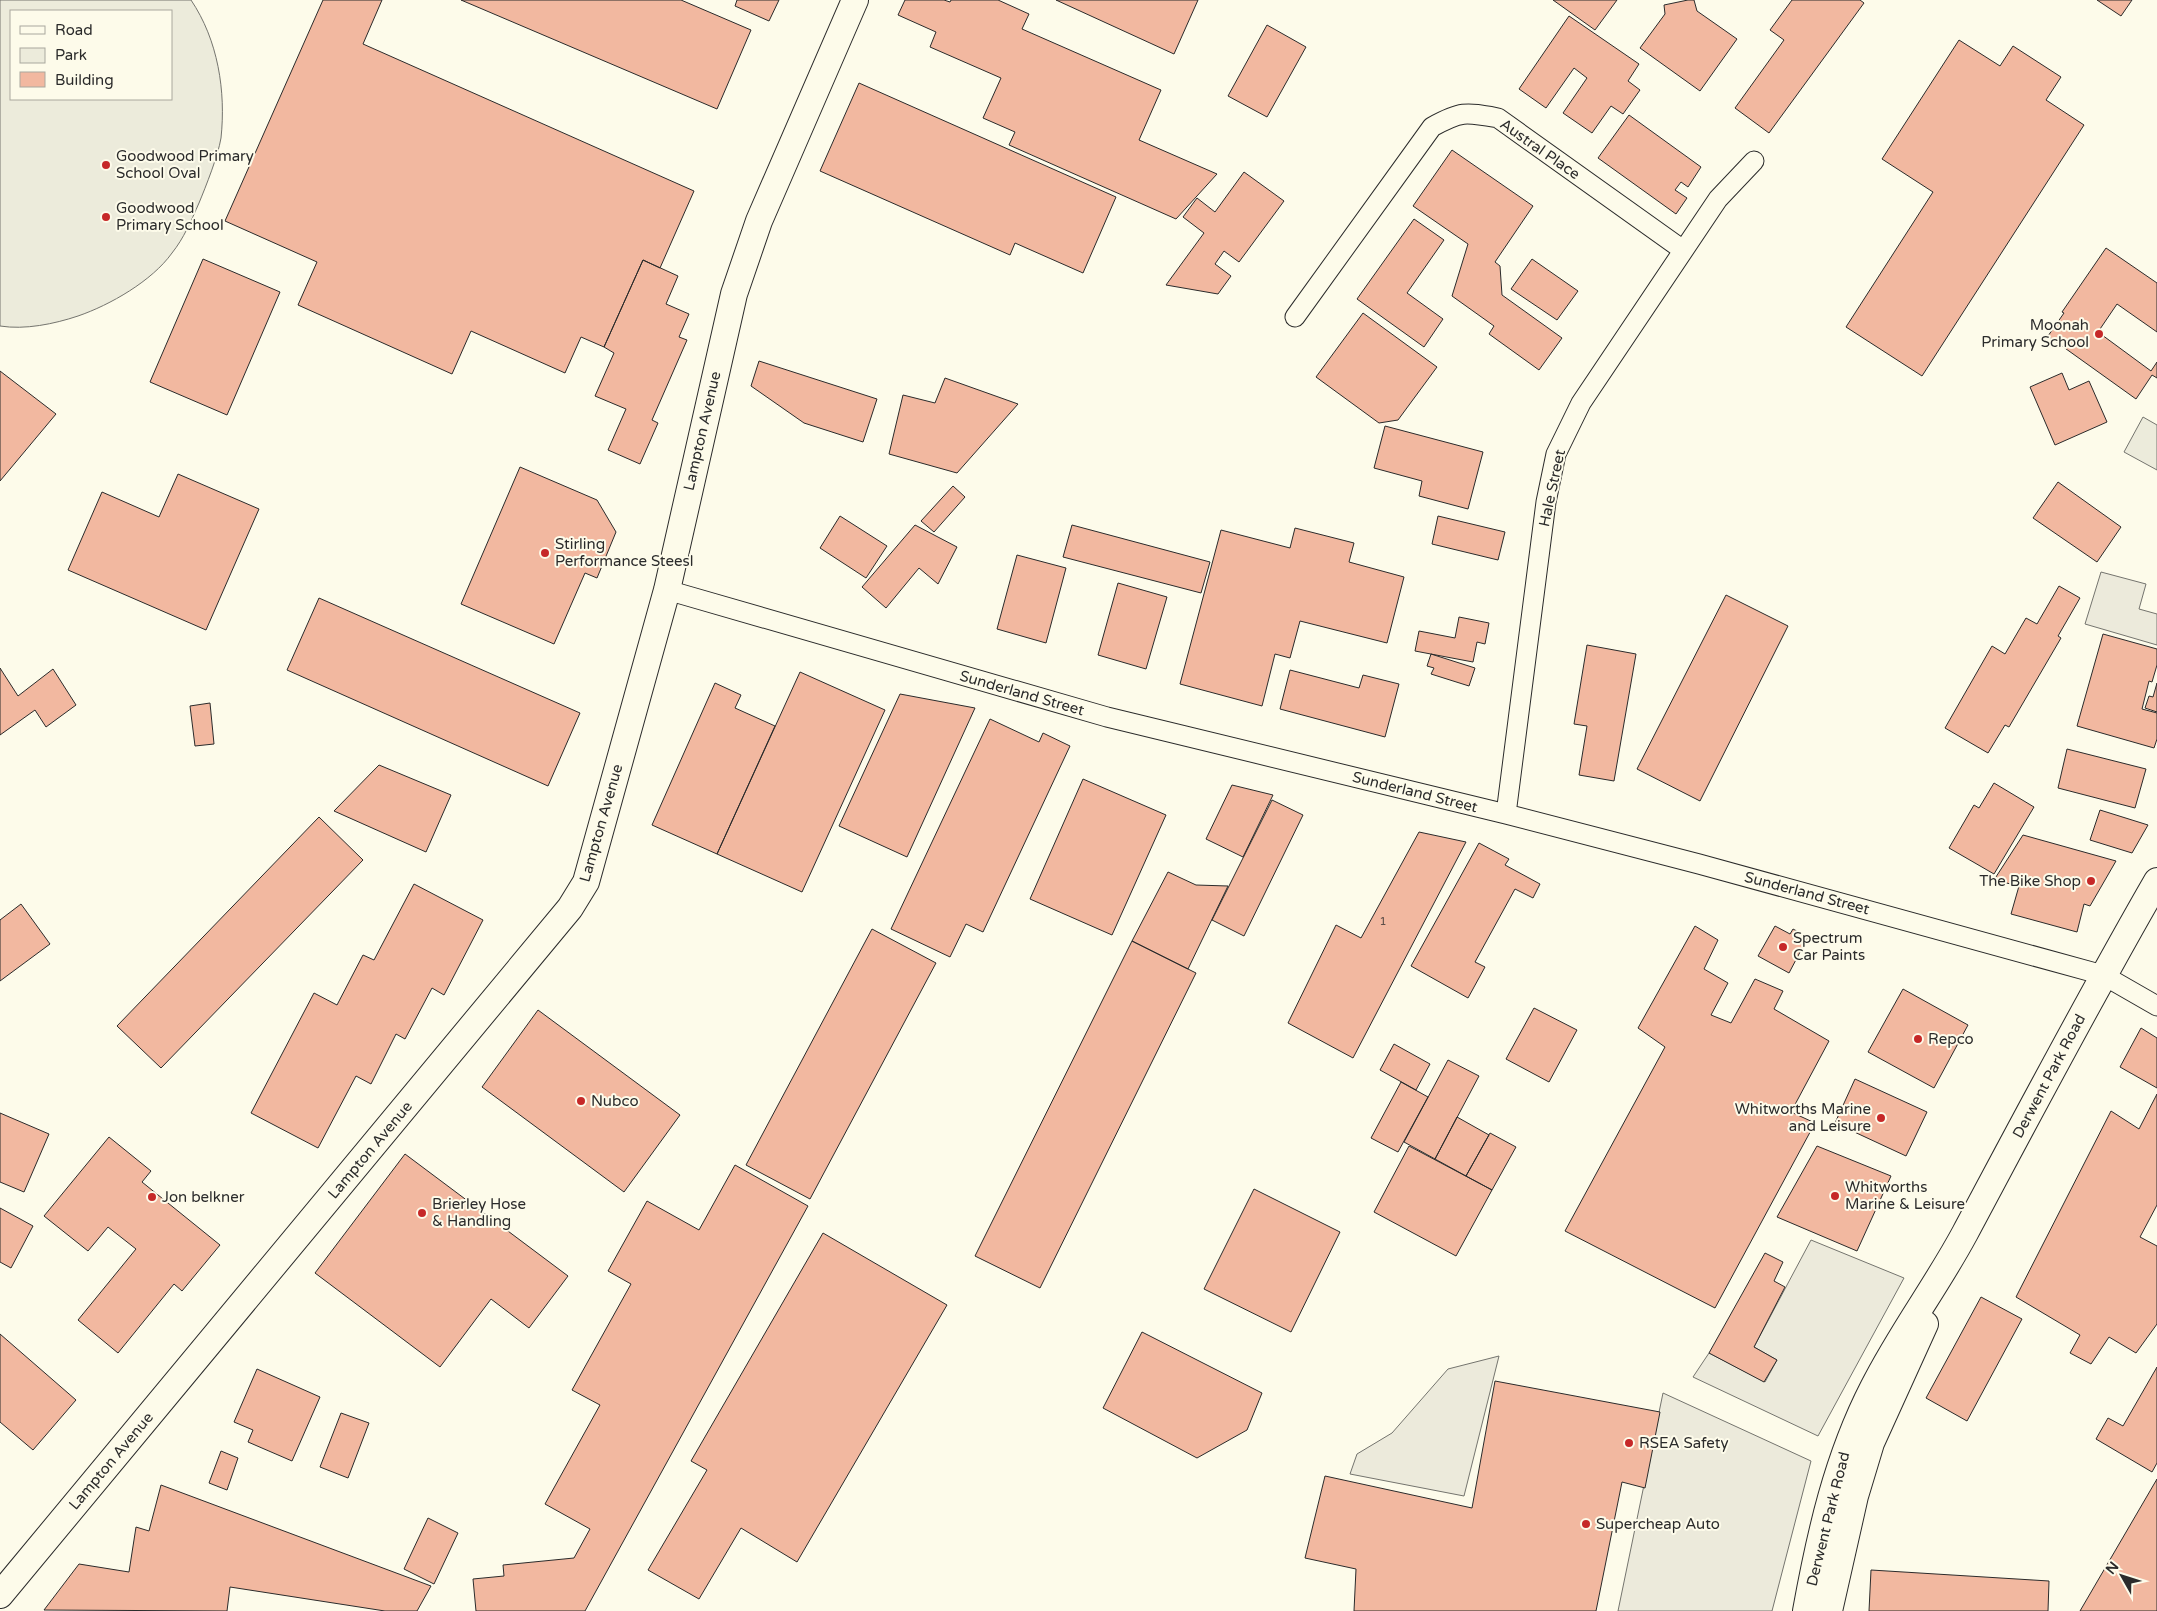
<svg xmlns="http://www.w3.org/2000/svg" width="2157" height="1611" font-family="'Varela Round',sans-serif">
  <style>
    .green { fill: #ecebdb; stroke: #74746e; fill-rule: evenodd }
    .parking { fill: #eceadb; stroke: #74746e }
    .building { fill: #f2b8a0; stroke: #2b2b2b }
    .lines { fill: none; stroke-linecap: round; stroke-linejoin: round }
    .street-casing { stroke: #2b2b2b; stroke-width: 21 }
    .secondary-casing { stroke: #2b2b2b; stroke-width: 28 }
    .street { stroke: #fdfbea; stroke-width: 19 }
    .secondary { stroke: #fdfbea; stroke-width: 26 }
    .poi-dot { fill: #c62828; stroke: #fdfbea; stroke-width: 2 }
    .labels { text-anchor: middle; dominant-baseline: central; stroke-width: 4; stroke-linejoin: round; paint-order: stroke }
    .number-label { font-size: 12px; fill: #5d4e48 }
    .street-label { font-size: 15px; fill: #2b2b2b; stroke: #fdfbea }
    .poi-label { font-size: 15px; fill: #2b2b2b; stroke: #fdfbea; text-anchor: start }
  </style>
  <rect width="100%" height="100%" fill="#fdfbea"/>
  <path class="green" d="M0,0H191C218,40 226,91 221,138C218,156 206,186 199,203C191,221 184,238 172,253C152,281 110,305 78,316C54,324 25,330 0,326ZM171,11V99H11V11Z
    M2143,417L2157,425V470L2124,452Z"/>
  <path class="parking" d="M2101,572L2146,584L2139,609L2157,614V645L2085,624Z
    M1811,1240L1904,1278L1818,1436L1693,1377L1709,1353L1765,1382L1777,1360L1754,1347Z
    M1499,1356L1464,1496L1350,1474L1357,1454L1392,1433L1448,1369Z
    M1663,1393L1811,1461L1772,1611H1618Z"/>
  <path class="building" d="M323,0H382L363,44L694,191L660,268L643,260L604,347L581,337L565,373L471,331L452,374L298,305L317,262L225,221Z
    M461,0H681L751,30L717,109Z
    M737,0H779L769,21L735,6Z
    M905,0H944L950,2L951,0H998L1029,14L1022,29L1161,90L1139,140L1217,174L1176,219L1009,145L1015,132L983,118L1001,78L930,47L936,32L898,15Z
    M1056,0H1198L1174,54Z
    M1553,0H1617L1595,30Z
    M1688,0H1694L1697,11L1737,39L1700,91L1640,48L1665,14L1664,5Z
    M1792,0H1860L1864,3L1769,133L1735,108L1784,40L1770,30Z
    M2097,0H2132L2121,16Z
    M1569,16L1639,64L1628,81L1640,90L1623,114L1611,106L1592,133L1563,113L1587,78L1574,68L1546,108L1519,89Z
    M1267,25L1306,47L1267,117L1228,96Z
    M1959,40L2000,66L2013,46L2061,77L2046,100L2084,125L1922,376L1846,327L1933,192L1882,159Z
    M859,83L1116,197L1083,273L1015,243L1010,255L820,171Z
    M1629,115L1701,167L1688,187L1681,182L1675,190L1687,198L1676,214L1598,158Z
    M1452,150L1533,206L1495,262L1500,266L1502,295L1562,338L1539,370L1489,334L1494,326L1452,296L1468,244L1413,206Z
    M1244,172L1284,201L1239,262L1224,251L1215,264L1231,276L1218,294L1166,285L1204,233L1183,217L1197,198L1215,212Z
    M1414,219L1444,240L1407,293L1443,319L1424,347L1357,299Z
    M2106,248L2157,283V332L2117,304L2098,332L2151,371L2157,362V378L2152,375L2136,399L2048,336L2064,313L2062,312Z
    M203,259L280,292L227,415L150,382Z
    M1532,259L1578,291L1557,320L1511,289Z
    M643,260L678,276L666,304L689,314L679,337L687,340L652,420L658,423L640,464L608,450L626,409L595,396L614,353L604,347Z
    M1363,313L1437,367L1398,420L1379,423L1316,377Z
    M759,361L877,399L863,442L804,423L751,386Z
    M0,371L56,414L0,481Z
    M2062,373L2069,390L2089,381L2107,422L2055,445L2030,387Z
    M945,378L1018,404L957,473L889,454L903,395L935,403Z
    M1385,426L1483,452L1468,509L1419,496L1422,481L1374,468Z
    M520,467L597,500L616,532L597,578L585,573L554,644L461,604Z
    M178,474L259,509L206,630L68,570L102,492L159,517Z
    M2058,482L2121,527L2097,562L2033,518Z
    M953,486L965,497L934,532L921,521Z
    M840,516L887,546L866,578L820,548Z
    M1438,516L1505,532L1498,560L1432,544Z
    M915,525L957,547L938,584L919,568L886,608L862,587Z
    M1072,525L1210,562L1201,593L1063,557Z
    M1295,528L1354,543L1349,562L1404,577L1387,643L1300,621L1290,658L1275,654L1262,706L1180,684L1221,530L1290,548Z
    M1017,555L1066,568L1046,643L997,629Z
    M1118,583L1167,597L1146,669L1098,655Z
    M2059,586L2080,598L2058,636L2061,638L2009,727L2005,725L1988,753L1945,728L1992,646L2005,654L2026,618L2037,624Z
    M1726,595L1788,626L1700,801L1637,769Z
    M319,598L580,713L548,786L287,670Z
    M1459,617L1489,623L1485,644L1477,642L1473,662L1415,651L1419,631L1455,638Z
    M2103,634L2157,649V665L2152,682L2149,681L2142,709L2157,713V739L2154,748L2077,726Z
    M1587,645L1636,654L1614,781L1579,775L1587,726L1574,724Z
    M1431,654L1475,668L1469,686L1431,674L1434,668L1427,666Z
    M0,668L18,696L53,669L76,705L46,727L35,710L0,735Z
    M1290,670L1359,688L1363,675L1399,684L1385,737L1280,709Z
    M800,672L885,710L802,892L717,854Z
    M715,683L741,695L735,708L775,726L717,854L652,825Z
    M2157,683V712L2145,708L2149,696L2153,697Z
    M900,694L975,708L907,857L839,826Z
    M210,703L214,744L195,746L190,706Z
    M990,719L1039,742L1043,733L1070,746L983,932L966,924L950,957L891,929Z
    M2067,749L2146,769L2135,808L2058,788Z
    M379,765L451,795L426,852L334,811Z
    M1083,779L1166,815L1112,935L1030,899Z
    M1994,783L2034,807L1994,874L1949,848L1974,805L1979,808Z
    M1232,785L1273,795L1243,857L1206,839Z
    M1272,800L1303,815L1244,936L1212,920Z
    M2100,810L2148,825L2132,853L2090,840Z
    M319,817L363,860L161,1068L117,1026Z
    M1419,832L1466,842L1353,1058L1288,1023L1336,925L1361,938Z
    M2023,835L2116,861L2090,906L2084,904L2077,932L2011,914L2019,886L1994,880Z
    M1479,843L1509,859L1505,865L1540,884L1533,898L1515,889L1475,962L1485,967L1468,998L1411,966Z
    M1168,872L1196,885L1228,886L1188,969L1132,941Z
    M414,884L483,920L444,995L432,988L405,1039L396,1034L371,1084L356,1076L318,1148L251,1113L314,993L337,1005L363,955L374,960Z
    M21,904L50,944L0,981V920Z
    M1695,926L1718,940L1704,969L1728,983L1711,1015L1731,1023L1755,979L1783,991L1774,1009L1829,1041L1791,1112L1815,1123L1715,1308L1565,1231L1665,1047L1638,1028Z
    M1775,926L1790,934L1793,929L1808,937L1789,973L1758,956Z
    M872,929L936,963L810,1199L746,1165Z
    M1132,941L1196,973L1040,1288L975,1256Z
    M1903,989L1968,1025L1934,1088L1868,1052Z
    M1534,1008L1577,1030L1549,1082L1506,1059Z
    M538,1010L680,1115L624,1192L482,1087Z
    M2141,1028L2157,1038V1088L2120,1067Z
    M1394,1044L1430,1064L1416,1090L1380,1070Z
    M1448,1060L1479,1076L1435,1159L1404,1142Z
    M1855,1079L1927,1112L1906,1156L1835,1123Z
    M1401,1082L1428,1097L1398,1152L1371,1138Z
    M2157,1094V1205L2140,1237L2157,1246V1324L2136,1353L2109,1337L2091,1364L2070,1353L2080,1335L2016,1297L2111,1111L2139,1129Z
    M0,1113L49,1134L24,1192L0,1182Z
    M1457,1117L1489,1135L1466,1176L1435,1159Z
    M1490,1133L1516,1147L1492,1190L1466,1176Z
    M109,1137L151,1171L142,1182L220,1245L182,1291L174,1284L118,1353L78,1320L136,1249L108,1227L88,1251L44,1216Z
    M1409,1146L1492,1190L1456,1256L1374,1212Z
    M1817,1146L1891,1176L1857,1251L1777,1217Z
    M405,1154L568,1276L529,1328L491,1299L440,1367L315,1273Z
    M735,1165L808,1206L585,1611H476L473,1579L504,1576L503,1565L574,1558L590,1529L545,1504L600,1405L572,1390L631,1284L608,1271L647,1201L699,1230Z
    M1254,1189L1340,1232L1291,1332L1204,1289Z
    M0,1208L33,1226L11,1268L0,1262Z
    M823,1233L947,1305L797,1562L741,1528L699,1599L648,1570L707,1470L691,1461Z
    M1765,1253L1783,1262L1774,1281L1785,1287L1754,1347L1777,1360L1764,1382L1709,1353Z
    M1981,1297L2022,1319L1967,1421L1926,1398Z
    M1142,1332L1262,1393L1247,1430L1197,1458L1103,1408Z
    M0,1334L76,1400L33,1450L0,1422Z
    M2157,1367V1463L2152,1472L2096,1439L2108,1418L2123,1426Z
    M257,1369L320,1397L292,1461L248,1442L253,1430L234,1422Z
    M1495,1381L1660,1412L1645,1488L1622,1482L1596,1611H1354L1356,1569L1305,1558L1325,1476L1472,1508Z
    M341,1413L369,1423L348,1478L320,1467Z
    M221,1451L238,1458L227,1490L209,1483Z
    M2157,1479V1611H2080Z
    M161,1485L431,1586L417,1611H385L230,1587L227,1611L44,1610L79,1564L129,1572L136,1527L149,1531Z
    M428,1518L458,1533L434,1584L404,1569Z
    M1871,1570L2049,1581L2048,1611H1869Z"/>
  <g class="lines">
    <g class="street-casing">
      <path id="street" d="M1295,317L1432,127C1461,111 1465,112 1498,118L1683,250
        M667,590L1107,717L1506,814L1699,864L2103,975L2157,1006
        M1506,814L1546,502L1556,454L1581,403L1718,199L1754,161"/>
    </g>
    <g class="secondary-casing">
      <path id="secondary" d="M0,1595L570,908L586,882L667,590L734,294L759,221L855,0
        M1806,1611C1820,1534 1837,1458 1873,1388C1900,1334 1936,1287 1965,1233C2028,1115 2090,997 2157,881
        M1829,1611L1855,1496L1871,1443L1925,1324"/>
    </g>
    <use href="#street" class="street"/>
    <use href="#secondary" class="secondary"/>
  </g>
  <g class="poi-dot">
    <circle cx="106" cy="165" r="5"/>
    <circle cx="106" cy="217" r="5"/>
    <circle cx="2099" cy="334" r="5"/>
    <circle cx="545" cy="553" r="5"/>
    <circle cx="2091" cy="881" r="5"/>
    <circle cx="1783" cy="947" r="5"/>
    <circle cx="1918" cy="1039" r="5"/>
    <circle cx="581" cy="1101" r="5"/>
    <circle cx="1881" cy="1118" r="5"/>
    <circle cx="1835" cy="1196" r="5"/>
    <circle cx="152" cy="1197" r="5"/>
    <circle cx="422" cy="1213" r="5"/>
    <circle cx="1629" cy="1443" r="5"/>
    <circle cx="1586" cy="1524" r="5"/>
  </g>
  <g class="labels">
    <g class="number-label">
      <text x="1383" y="921">1</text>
    </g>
    <g class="street-label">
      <text transform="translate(1540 149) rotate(35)">Austral Place</text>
      <text transform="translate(702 431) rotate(-77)">Lampton Avenue</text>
      <text transform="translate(1552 488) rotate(-78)">Hale Street</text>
      <text transform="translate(1022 693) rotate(16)">Sunderland Street</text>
      <text transform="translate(1415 792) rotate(14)">Sunderland Street</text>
      <text transform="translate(601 823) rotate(-74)">Lampton Avenue</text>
      <text transform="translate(1807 893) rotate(15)">Sunderland Street</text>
      <text transform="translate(2049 1076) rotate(-62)">Derwent Park Road</text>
      <text transform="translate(370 1150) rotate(-50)">Lampton Avenue</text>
      <text transform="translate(111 1461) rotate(-50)">Lampton Avenue</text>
      <text transform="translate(1828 1519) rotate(-76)">Derwent Park Road</text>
    </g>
    <g class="poi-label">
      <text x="116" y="156">Goodwood Primary<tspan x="116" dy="17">School Oval</tspan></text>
      <text x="116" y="208">Goodwood<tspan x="116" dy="17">Primary School</tspan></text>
      <text x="2089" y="325" text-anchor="end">Moonah<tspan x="2089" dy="17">Primary School</tspan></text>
      <text x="555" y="544">Stirling<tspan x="555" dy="17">Performance Steesl</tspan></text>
      <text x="2081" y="881" text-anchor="end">The Bike Shop</text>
      <text x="1793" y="938">Spectrum<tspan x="1793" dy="17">Car Paints</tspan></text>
      <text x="1928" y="1039">Repco</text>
      <text x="591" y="1101">Nubco</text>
      <text x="1871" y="1109" text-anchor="end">Whitworths Marine<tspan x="1871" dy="17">and Leisure</tspan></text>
      <text x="1845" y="1187">Whitworths<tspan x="1845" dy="17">Marine &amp; Leisure</tspan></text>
      <text x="162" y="1197">Jon belkner</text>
      <text x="432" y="1204">Brierley Hose<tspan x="432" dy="17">&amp; Handling</tspan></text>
      <text x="1639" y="1443">RSEA Safety</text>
      <text x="1596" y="1524">Supercheap Auto</text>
    </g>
  </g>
  <rect x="10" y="10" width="162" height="90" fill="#fdfbea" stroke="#a9a89e"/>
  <rect x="20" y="26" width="25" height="8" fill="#fdfbea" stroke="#a9a89e"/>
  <text x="55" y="35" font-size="15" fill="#2b2b2b">Road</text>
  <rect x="20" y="48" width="25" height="15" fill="#ecebdb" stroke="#a9a89e"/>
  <text x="55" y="60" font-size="15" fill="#2b2b2b">Park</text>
  <rect x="20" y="72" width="25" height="15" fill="#f2b8a0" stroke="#a9a89e"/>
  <text x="55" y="85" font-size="15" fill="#2b2b2b">Building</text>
  <g transform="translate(2122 1576) rotate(309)" stroke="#fdfbea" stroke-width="4" paint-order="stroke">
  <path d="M0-4L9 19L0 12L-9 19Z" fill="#2b2b2b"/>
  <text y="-8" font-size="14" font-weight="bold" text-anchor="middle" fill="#2b2b2b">N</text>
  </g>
</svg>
